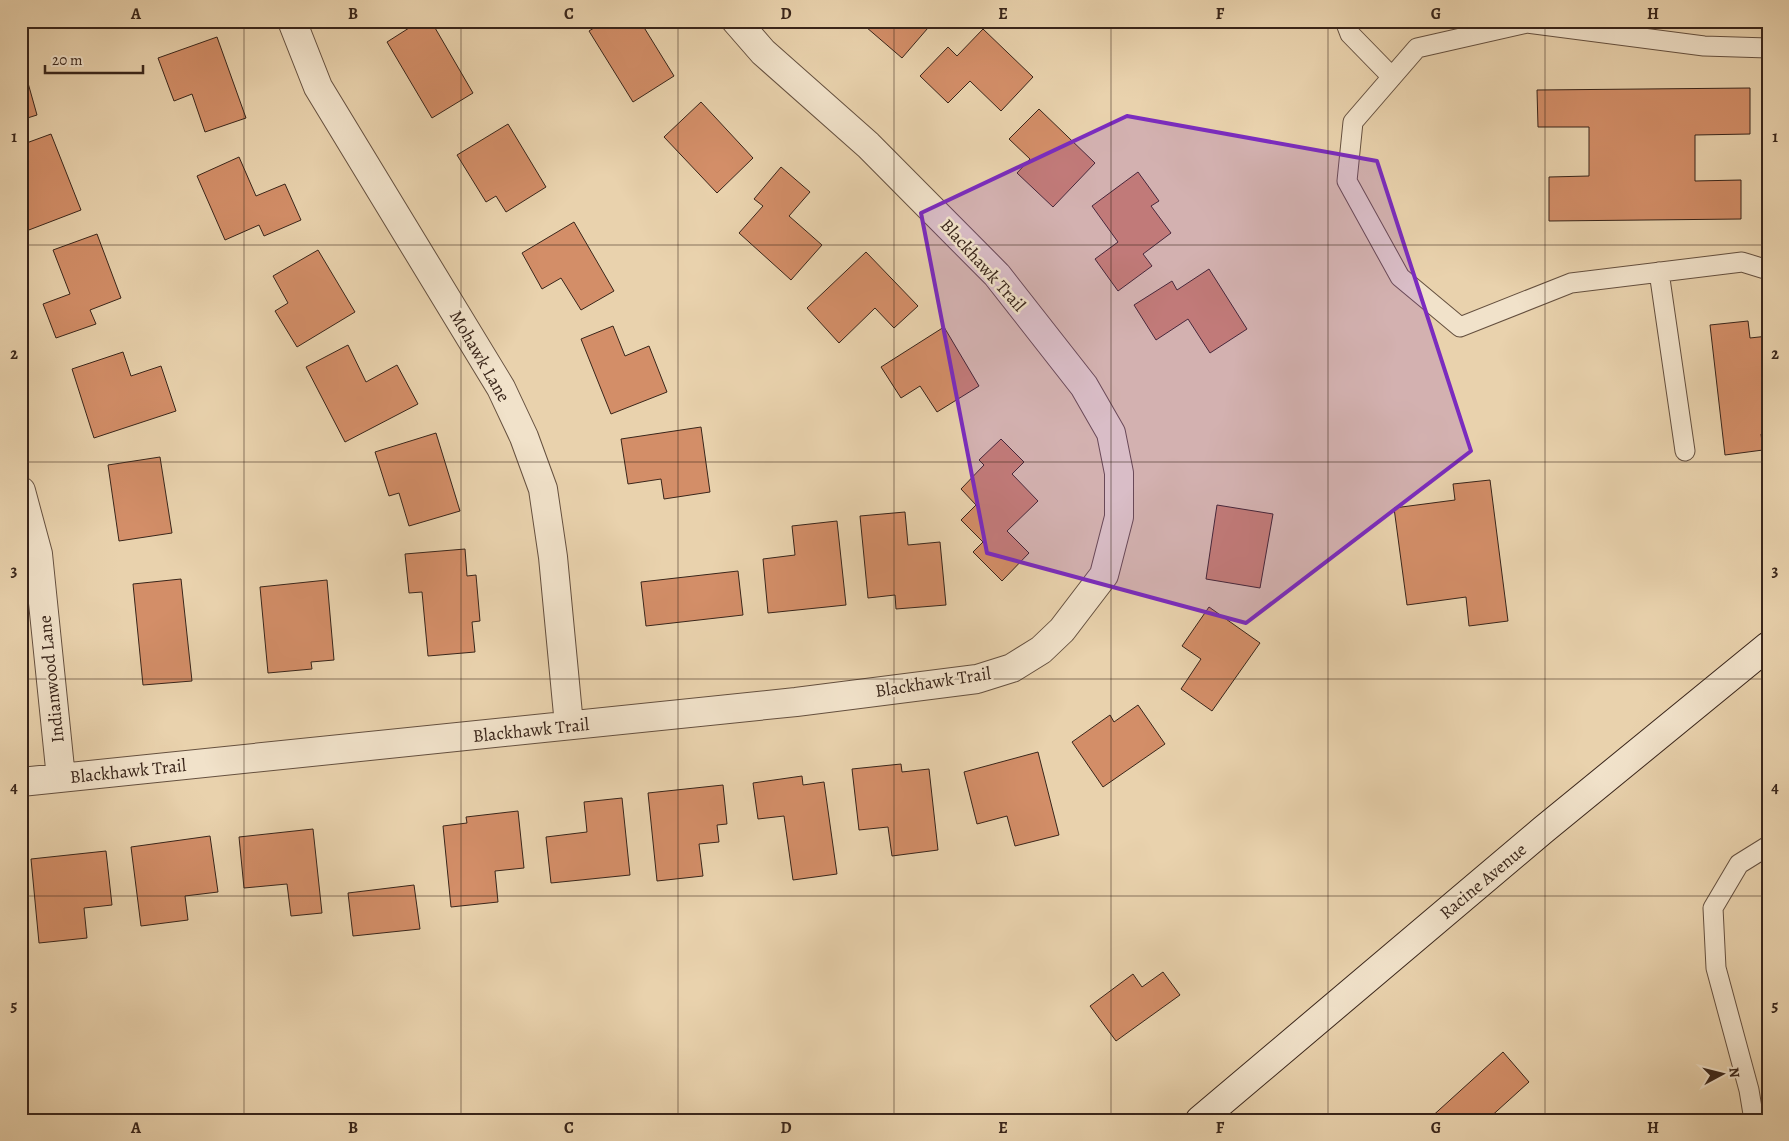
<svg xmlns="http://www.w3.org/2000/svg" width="1789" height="1141" font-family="Alegreya,serif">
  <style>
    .building { fill: #d38e68; stroke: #39251a }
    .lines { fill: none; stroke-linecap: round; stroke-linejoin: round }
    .lane-casing { stroke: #65503f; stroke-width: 21 }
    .street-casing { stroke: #65503f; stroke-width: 30 }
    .secondary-casing { stroke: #39251a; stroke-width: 30 }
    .lane { stroke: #f1e2ca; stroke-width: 19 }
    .street { stroke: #f1e2ca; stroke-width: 28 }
    .secondary { stroke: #f1e2ca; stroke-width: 28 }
    .marked { fill: #7b2cbf; fill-opacity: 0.2; stroke: #7b2cbf; stroke-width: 4; stroke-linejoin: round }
    .grid { fill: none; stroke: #39251a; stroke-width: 1; stroke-opacity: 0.55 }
    .labels { text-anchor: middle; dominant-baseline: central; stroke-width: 5; stroke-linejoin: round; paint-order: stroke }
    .street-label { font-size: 18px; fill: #39251a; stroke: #f1e2ca }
    .neatline { fill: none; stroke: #39251a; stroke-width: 2 }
    .grid-label { font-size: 16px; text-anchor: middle; font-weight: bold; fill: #39251a }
  </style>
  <rect width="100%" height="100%" fill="#e9d2ad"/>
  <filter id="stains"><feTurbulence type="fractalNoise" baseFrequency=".004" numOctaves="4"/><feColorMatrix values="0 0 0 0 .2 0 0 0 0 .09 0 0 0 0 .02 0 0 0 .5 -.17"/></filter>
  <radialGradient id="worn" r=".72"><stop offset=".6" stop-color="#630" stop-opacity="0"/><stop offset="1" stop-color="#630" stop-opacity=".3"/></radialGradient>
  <path class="building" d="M420,21H431L473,93L432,118L387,42Z
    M605,21H640L674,76L633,102L589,31Z
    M859,21H934L902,58Z
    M983,29L1033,77L1001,111L970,81L948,103L920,76L948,47L957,56Z
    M217,37L246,118L205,132L192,94L174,101L158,58Z
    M21,58L37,115L21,120Z
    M1750,88V134L1695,135V181L1741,180V219L1549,221V177L1589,176V127H1538L1537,90Z
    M701,102L753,158L717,193L664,137Z
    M1039,109L1095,163L1053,207L1017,173L1030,159L1009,139Z
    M508,124L546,187L506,212L496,196L486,202L457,155Z
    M51,134L81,210L21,233V195L27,193L21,178V145Z
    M239,157L256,196L285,184L301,220L264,236L259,225L225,240L197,176Z
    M781,167L810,192L789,216L822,245L791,280L739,233L763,206L754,199Z
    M1138,172L1159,201L1151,206L1171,233L1143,254L1152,266L1118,291L1095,259L1118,242L1092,206Z
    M574,222L614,291L581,310L561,278L542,289L522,253Z
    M97,234L121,298L90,310L96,324L56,338L43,304L70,294L53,250Z
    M318,250L355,312L297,347L275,311L288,303L273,276Z
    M866,252L918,306L894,328L875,308L839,343L807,308Z
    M1209,269L1247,329L1210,353L1188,319L1156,340L1134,305L1172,281L1177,290Z
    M1748,321L1750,338L1768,336V433L1761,434L1763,450L1725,455L1710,325Z
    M613,326L625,356L649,346L667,392L611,414L581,339Z
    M944,327L979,386L937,412L920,386L901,398L881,367Z
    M348,345L366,382L397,365L418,404L345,442L306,367Z
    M123,352L131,376L161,366L176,411L94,438L72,369Z
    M701,427L710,492L664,499L661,479L628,484L621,439Z
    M436,433L460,511L409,526L399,493L389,496L375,452Z
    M1001,439L1024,462L1012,474L1038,501L1007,531L1029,553L1002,581L973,552L983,542L961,520L976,505L961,489L984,465L979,460Z
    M160,457L172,533L119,541L108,465Z
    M1490,480L1508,621L1469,626L1466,597L1407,605L1394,508L1455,500L1453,484Z
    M1217,505L1273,514L1260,588L1206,579Z
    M905,512L908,545L940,542L946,605L896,609L895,595L868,598L860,516Z
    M837,521L846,605L768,613L763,559L795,555L792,526Z
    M465,549L467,576L476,575L480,621L472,622L475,652L428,656L422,592L409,593L405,554Z
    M738,571L743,615L646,626L641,582Z
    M181,579L192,681L143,685L133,584Z
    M327,580L334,660L311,662L312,669L268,673L260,587Z
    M1209,607L1260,643L1212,711L1181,689L1201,659L1182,646Z
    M1138,705L1165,744L1103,787L1072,742L1110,715L1114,722Z
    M1038,752L1059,835L1015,846L1007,816L977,824L964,772Z
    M901,764L902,772L929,769L938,850L892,856L888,827L859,830L852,769Z
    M802,776L803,785L824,782L837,874L793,880L784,816L758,819L753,783Z
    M723,785L727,824L717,825L719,842L699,844L703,876L657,881L648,793Z
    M622,798L630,875L551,883L546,837L587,832L584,802Z
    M518,811L524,868L495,871L498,902L451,907L443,826L467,823L466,817Z
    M313,829L322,913L291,916L287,884L244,888L239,837Z
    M210,836L218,892L185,896L188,920L141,926L131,847Z
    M106,851L112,905L84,908L87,938L39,943L31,859Z
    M414,885L420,929L353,936L348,893Z
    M1163,972L1180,995L1116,1041L1090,1006L1133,974L1142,987Z
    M1503,1052L1529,1082L1487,1120H1428Z"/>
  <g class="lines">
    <g class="lane-casing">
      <path id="lane" d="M1345,21L1350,34L1392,77
        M1768,48L1704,46L1527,23L1417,48L1353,122L1347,181L1400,277L1460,327L1571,283L1742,262L1768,270
        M1659,272L1685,451
        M1754,1120L1749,1090L1716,968L1713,908L1739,864L1768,846"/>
    </g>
    <g class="street-casing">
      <path id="street" d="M292,21L318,87L501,388L524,437L543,489L553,557L569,725
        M21,491L38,554L61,778
        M21,782L796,702L977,679L1012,668L1041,650L1062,630L1104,575L1119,517V473L1111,433L1084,386L997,275L868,145L763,52L736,21"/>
    </g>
    <g class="secondary-casing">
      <path id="secondary" d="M1200,1120L1543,830L1768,646"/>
    </g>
    <use href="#lane" class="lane"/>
    <use href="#street" class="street"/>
    <use href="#secondary" class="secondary"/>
  </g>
  <path class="marked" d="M1127,116L1377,161L1471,451L1246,623L987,553L921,213Z"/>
  <path class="grid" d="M244,21V1120M461,21V1120M678,21V1120M894,21V1120M1111,21V1120M1328,21V1120M1545,21V1120M21,245H1768M21,462H1768M21,679H1768M21,896H1768"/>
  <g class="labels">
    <g class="street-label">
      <text transform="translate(983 265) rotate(48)">Blackhawk Trail</text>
      <text transform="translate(480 356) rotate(60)">Mohawk Lane</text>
      <text transform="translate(51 679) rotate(-96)">Indianwood Lane</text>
      <text transform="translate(933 682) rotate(-9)">Blackhawk Trail</text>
      <text transform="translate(531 730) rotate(-6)">Blackhawk Trail</text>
      <text transform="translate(128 771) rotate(-6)">Blackhawk Trail</text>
      <text transform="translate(1483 881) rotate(-40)">Racine Avenue</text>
    </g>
  </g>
  <rect width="1789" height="1141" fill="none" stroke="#e9d2ad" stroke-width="55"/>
  <g transform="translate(1722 1074) rotate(83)" stroke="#f1e2ca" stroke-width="4" paint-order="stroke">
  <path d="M0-4L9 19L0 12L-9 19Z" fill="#39251a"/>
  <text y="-8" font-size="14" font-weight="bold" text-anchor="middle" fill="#39251a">N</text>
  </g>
  <path d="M45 65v8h98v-8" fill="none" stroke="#39251a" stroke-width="2.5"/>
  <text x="52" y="65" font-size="15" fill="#39251a" stroke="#f1e2ca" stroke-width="4" paint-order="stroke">20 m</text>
  <rect x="28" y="28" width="1734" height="1086" class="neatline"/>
  <g class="grid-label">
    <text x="136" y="19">A</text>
    <text x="353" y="19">B</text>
    <text x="569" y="19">C</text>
    <text x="786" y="19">D</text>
    <text x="1003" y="19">E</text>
    <text x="1220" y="19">F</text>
    <text x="1436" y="19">G</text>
    <text x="1653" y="19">H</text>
    <text x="14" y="142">1</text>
    <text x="1775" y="142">1</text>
    <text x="14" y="359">2</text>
    <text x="1775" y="359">2</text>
    <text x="14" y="576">3</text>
    <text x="1775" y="576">3</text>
    <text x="14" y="793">4</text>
    <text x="1775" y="793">4</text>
    <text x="14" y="1011">5</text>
    <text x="1775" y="1011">5</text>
    <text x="136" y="1133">A</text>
    <text x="353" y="1133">B</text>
    <text x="569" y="1133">C</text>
    <text x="786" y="1133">D</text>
    <text x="1003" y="1133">E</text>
    <text x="1220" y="1133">F</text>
    <text x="1436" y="1133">G</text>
    <text x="1653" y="1133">H</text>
  </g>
  <rect width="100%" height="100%" filter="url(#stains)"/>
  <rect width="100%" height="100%" fill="url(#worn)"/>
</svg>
